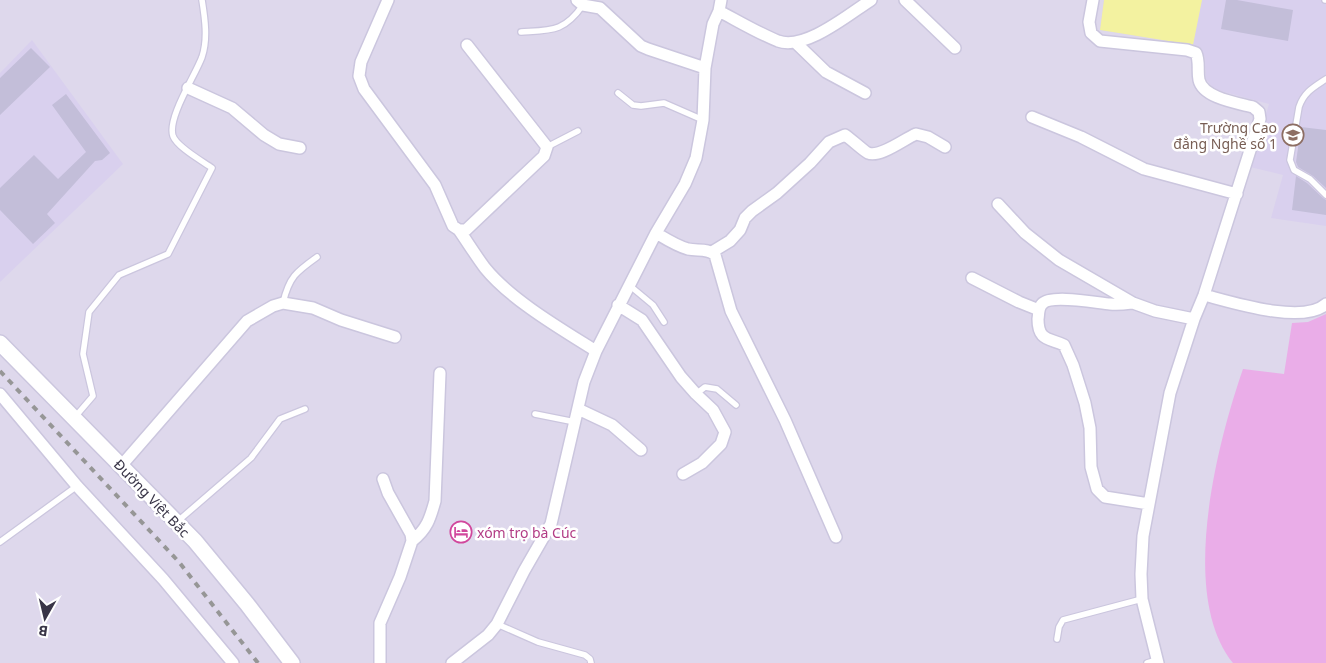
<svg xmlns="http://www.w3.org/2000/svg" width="1326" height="663" font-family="'Noto Sans',sans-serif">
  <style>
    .residential { fill: #ded8ec }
    .education { fill: #d9d0ee }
    .green { fill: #eaade8 }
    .water { fill: #f3f2a0 }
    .building { fill: #c3bed9 }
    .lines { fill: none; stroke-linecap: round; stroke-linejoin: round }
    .service-casing { stroke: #cbc6de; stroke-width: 8 }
    .minor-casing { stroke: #cbc6de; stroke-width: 14 }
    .tertiary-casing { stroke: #cbc6de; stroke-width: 18 }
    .service { stroke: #fff; stroke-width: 5.5 }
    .minor { stroke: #fff; stroke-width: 11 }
    .tertiary { stroke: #fff; stroke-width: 15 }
    .rail { stroke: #969696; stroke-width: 4; stroke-dasharray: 6 6; stroke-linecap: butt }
    .labels { text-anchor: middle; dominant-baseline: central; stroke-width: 5; stroke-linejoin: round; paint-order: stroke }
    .education-label { font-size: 14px; fill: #785e54; stroke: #fff; text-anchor: end }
    .street-label { font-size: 14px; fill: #393547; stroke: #fff }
    .hotel-label { font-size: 14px; fill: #b23c85; stroke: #fff; text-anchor: start }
  </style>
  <rect width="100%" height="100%" fill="#eae6f4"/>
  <path class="residential" d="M0,0H1326V663H0Z"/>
  <path class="education" d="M1104,0H1326V226L1271,218L1283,175L1250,167L1269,104L1217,90L1212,87L1206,79L1205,57L1198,48L1193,45L1100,30Z
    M32,40L123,164L0,282V73Z"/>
  <path class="green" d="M1326,314V663H1233C1178,595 1217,444 1243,369L1284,374L1292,323L1308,322Z"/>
  <path class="water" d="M1104,0H1202L1193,45L1100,30Z"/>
  <path class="building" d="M1226,0H1237L1293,10L1288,41L1221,29Z
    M31,48L50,67L0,115V78Z
    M66,94L110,153L102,160L95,161L47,214L55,223L33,244L0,210V188L34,155L58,179L86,152L52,105Z
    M1301,127L1326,130V188L1313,176L1298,167L1296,162Z
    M1296,176L1307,183L1323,198L1326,200V215L1292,210Z"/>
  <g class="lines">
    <g class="service-casing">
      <path id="service" d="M1325,0H1326
        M521,32C552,30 564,32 583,5
        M1326,79C1314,87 1304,92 1299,107L1290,160L1294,170L1310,179L1326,195
        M618,93L633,105L641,106L664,103L703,120
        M547,147L578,131
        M629,285L653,305L664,322
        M283,303C289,277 296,272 317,257
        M696,394L705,387L717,389L736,405
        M535,414L575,422
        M75,417L93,396L83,354L89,312L119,275L168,254L212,168C202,161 177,147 173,136C167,118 195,76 202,57C208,39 205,19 202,0
        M178,521L251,458L280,419L305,409
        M0,542L77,486
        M497,624L538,642L585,655L590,659L591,663
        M1057,639L1059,627L1063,620L1142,599
        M1147,663L1157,660"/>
    </g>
    <g class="minor-casing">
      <path id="minor" d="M388,0L361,62L359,76L364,89L435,185L453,226L459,230C468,243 476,256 485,268C511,300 561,329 596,351
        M577,0L583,5L600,8L641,46L648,49L705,68
        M905,0L955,48
        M1093,0L1089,22L1091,33L1100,41L1187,50L1196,53C1200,62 1197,71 1199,80C1203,98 1238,103 1253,107L1259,112L1260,119L1204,295L1194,319L1170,393L1143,536L1141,574L1142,599L1158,663
        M719,11C738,21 758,33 778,41C805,51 849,14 871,0
        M796,43L826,72L865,93
        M188,88L232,108L264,135L279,144L300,148
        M1032,117L1081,137L1144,169L1237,194
        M998,204L1025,233L1059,260L1133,303L1155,311L1194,319
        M459,230H466L544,156L547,147L467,45
        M656,233C666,239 677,246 688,249C698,251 708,248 715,255L731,311L785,420L836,537
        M712,252L730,241L740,230L745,218L752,211L777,193L810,163L829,142L845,135C851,139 865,152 868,153C880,158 904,139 916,134L928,137L945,147
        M972,278L1019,302L1039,310
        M1204,295C1231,302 1303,325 1326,304
        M1133,303C1125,304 1118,305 1110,304C1097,303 1051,294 1042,304C1038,308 1039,314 1038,319C1038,341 1049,338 1064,345L1073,365L1085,403L1090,428L1091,467L1097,489L1105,497L1149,504
        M618,305L642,320L681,377L696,394L713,410L725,432L721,444L702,463L683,474
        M0,394L77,486L163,579L233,663
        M578,409L612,425L641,450
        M121,466L247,321L273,306L283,303L313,308L341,320L395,337
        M412,541C427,529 430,519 435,501L440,373
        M380,663V623L400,577L412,541L411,534L388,493L383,479
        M452,663L488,635L497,624L524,571L551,524L584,382L596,351L656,233L685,184L696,158L703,120L705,68L713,24L719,11L721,0"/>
    </g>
    <g class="tertiary-casing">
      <path id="tertiary" d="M0,343L195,541L247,604L292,663"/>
    </g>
    <use href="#service" class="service"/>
    <use href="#minor" class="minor"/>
    <use href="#tertiary" class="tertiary"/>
    <path class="rail" d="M0,371L179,562L258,663"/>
  </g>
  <defs>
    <g id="university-ring" transform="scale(1.125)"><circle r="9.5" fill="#fff" stroke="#8d6e63" stroke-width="1.5"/><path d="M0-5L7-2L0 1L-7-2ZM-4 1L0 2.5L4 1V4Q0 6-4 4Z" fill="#8d6e63"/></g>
    <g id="hotel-ring" transform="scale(1.125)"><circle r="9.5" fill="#fff" stroke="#d1479c" stroke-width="1.5"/><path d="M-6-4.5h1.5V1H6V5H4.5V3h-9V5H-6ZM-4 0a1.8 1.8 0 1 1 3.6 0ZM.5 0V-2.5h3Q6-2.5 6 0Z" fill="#d1479c"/></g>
  </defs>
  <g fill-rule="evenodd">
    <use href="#university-ring" x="1293" y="135"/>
    <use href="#hotel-ring" x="461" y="532"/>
  </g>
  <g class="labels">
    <g class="education-label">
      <text x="1277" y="127">Trường Cao<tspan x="1277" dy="16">đẳng Nghề số 1</tspan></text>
    </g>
    <g class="street-label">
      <text transform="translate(152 498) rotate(46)">Đường Việt Bắc</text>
    </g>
    <g class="hotel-label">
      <text x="477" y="532">xóm trọ bà Cúc</text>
    </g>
  </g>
  <g transform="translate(45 618) rotate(188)" stroke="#ffffff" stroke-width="4" paint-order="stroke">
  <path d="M0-4L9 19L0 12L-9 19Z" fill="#393547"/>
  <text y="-8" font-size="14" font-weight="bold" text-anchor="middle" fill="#393547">B</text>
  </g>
</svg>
